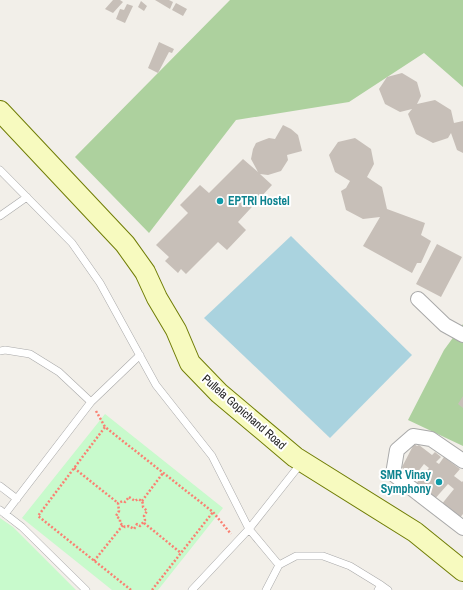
<svg xmlns="http://www.w3.org/2000/svg" width="463" height="590" font-family="'Archivo Narrow',sans-serif">
  <style>
    .forest { fill: #add19e }
    .park { fill: #c8facc }
    .water { fill: #aad3df }
    .building { fill: #c7bfb8 }
    .lines { fill: none; stroke-linecap: round; stroke-linejoin: round }
    .lane-casing { stroke: #a9a9a9; stroke-width: 8 }
    .street-casing { stroke: #a9a9a9; stroke-width: 16 }
    .secondary-casing { stroke: #707d05; stroke-width: 22 }
    .path { stroke: #fa8072; stroke-width: 2.5; stroke-dasharray: 2 2; stroke-linecap: butt }
    .lane { stroke: #fff; stroke-width: 7 }
    .street { stroke: #fff; stroke-width: 14 }
    .secondary { stroke: #f7fabf; stroke-width: 20 }
    .culture-dot { fill: #0f9aa8; stroke: #fff; stroke-width: 1.5 }
    .labels { text-anchor: middle; dominant-baseline: central; stroke-width: 4; stroke-linejoin: round; paint-order: stroke }
    .culture-label { font-size: 12px; font-weight: bold; fill: #0d838f; stroke: #fff; text-anchor: start }
    .street-label { font-size: 12px; fill: #222; stroke: #fff }
  </style>
  <rect width="100%" height="100%" fill="#f2efe9"/>
  <path class="forest" d="M230,0H463V87L424,53L349,102L236,120L149,233L75,157Z
    M463,324V446L408,420L444,350Z"/>
  <path class="park" d="M105,414L223,508L158,590H112L22,518Z
    M0,518L13,527L76,590H0Z"/>
  <path class="water" d="M291,236L412,355L330,438L204,318Z"/>
  <path class="building" d="M113,0H120L123,2L113,13L105,9Z
    M155,0H169L173,2L170,9Z
    M141,1L147,6L144,11L138,7Z
    M176,3L187,9L183,16L172,10Z
    M127,4L133,6L125,23L116,19L120,9L124,10Z
    M159,42L174,49L172,53L169,52L158,73L148,68Z
    M402,73L417,82L421,96L417,104L435,100L451,110L454,123L463,121V153L457,150L451,133L448,138L433,143L416,134L408,114L412,109L400,112L385,104L379,89L387,77Z
    M283,125L291,129L298,135L302,151L287,155L288,160L281,171L268,175L260,174L272,185L238,222L246,230L227,250L218,242L186,274L181,269L178,273L165,261L169,257L156,245L188,213L180,205L200,185L209,193L243,159L258,172L251,159L253,149L256,143L261,141L269,138L275,139Z
    M355,138L371,149L374,164L367,177L382,187L387,209L425,223L421,235L431,241L421,263H417L412,273L363,246L380,217L363,219L346,210L341,191L346,188L350,181L335,172L329,155L338,142Z
    M437,244L462,257L441,297L416,284Z
    M463,396V408L458,404Z
    M414,444L417,446L419,445L432,455L435,452L441,457L436,462L439,464L444,457L460,469L454,476L462,482L463,481V514L458,520L441,505L454,489L448,484L433,501L415,485L429,468L424,464L410,482L402,467Z"/>
  <g class="lines">
    <g class="lane-casing">
      <path id="lane" d="M0,170L72,243L100,283L156,385L212,456L249,529L192,590
        M0,216L27,197
        M0,351L5,350L30,354L59,372L91,402L140,355
        M0,486L17,499
        M0,510L22,527L86,590
        M5,514L91,402
        M279,565L249,529L302,462
        M381,585L388,590
        M266,590L279,565L296,556H323L350,566L381,585L378,590"/>
    </g>
    <g class="street-casing">
      <path id="street" d="M418,299L445,325L463,335
        M463,461L431,439L413,436L397,450L393,474L463,528"/>
    </g>
    <g class="secondary-casing">
      <path id="secondary" d="M0,111L125,244L145,272L157,298L176,330L190,363L219,393L295,457L415,532L463,571"/>
    </g>
    <path class="path" d="M96,411L105,427
      M74,468L118,503
      M129,497L135,501L138,499L142,501L143,504V507L147,511L144,516L145,520L140,526L137,524L134,529L129,526L125,527L120,523V519L116,516L119,511L118,503L123,501L125,502Z
      M142,501L163,473
      M144,523L181,553
      M94,561L123,525
      M131,590L38,516L105,427L213,512L231,534
      M152,590L213,512"/>
    <use href="#lane" class="lane"/>
    <use href="#street" class="street"/>
    <use href="#secondary" class="secondary"/>
  </g>
  <g class="culture-dot">
    <circle cx="220" cy="201" r="4"/>
    <circle cx="439" cy="482" r="4"/>
  </g>
  <g class="labels">
    <g class="culture-label">
      <text x="228" y="201">EPTRI Hostel</text>
      <text x="431" y="475" text-anchor="end">SMR Vinay<tspan x="431" dy="14">Symphony</tspan></text>
    </g>
    <g class="street-label">
      <text transform="translate(244 412) rotate(41)">Pullela Gopichand Road</text>
    </g>
  </g>
</svg>
